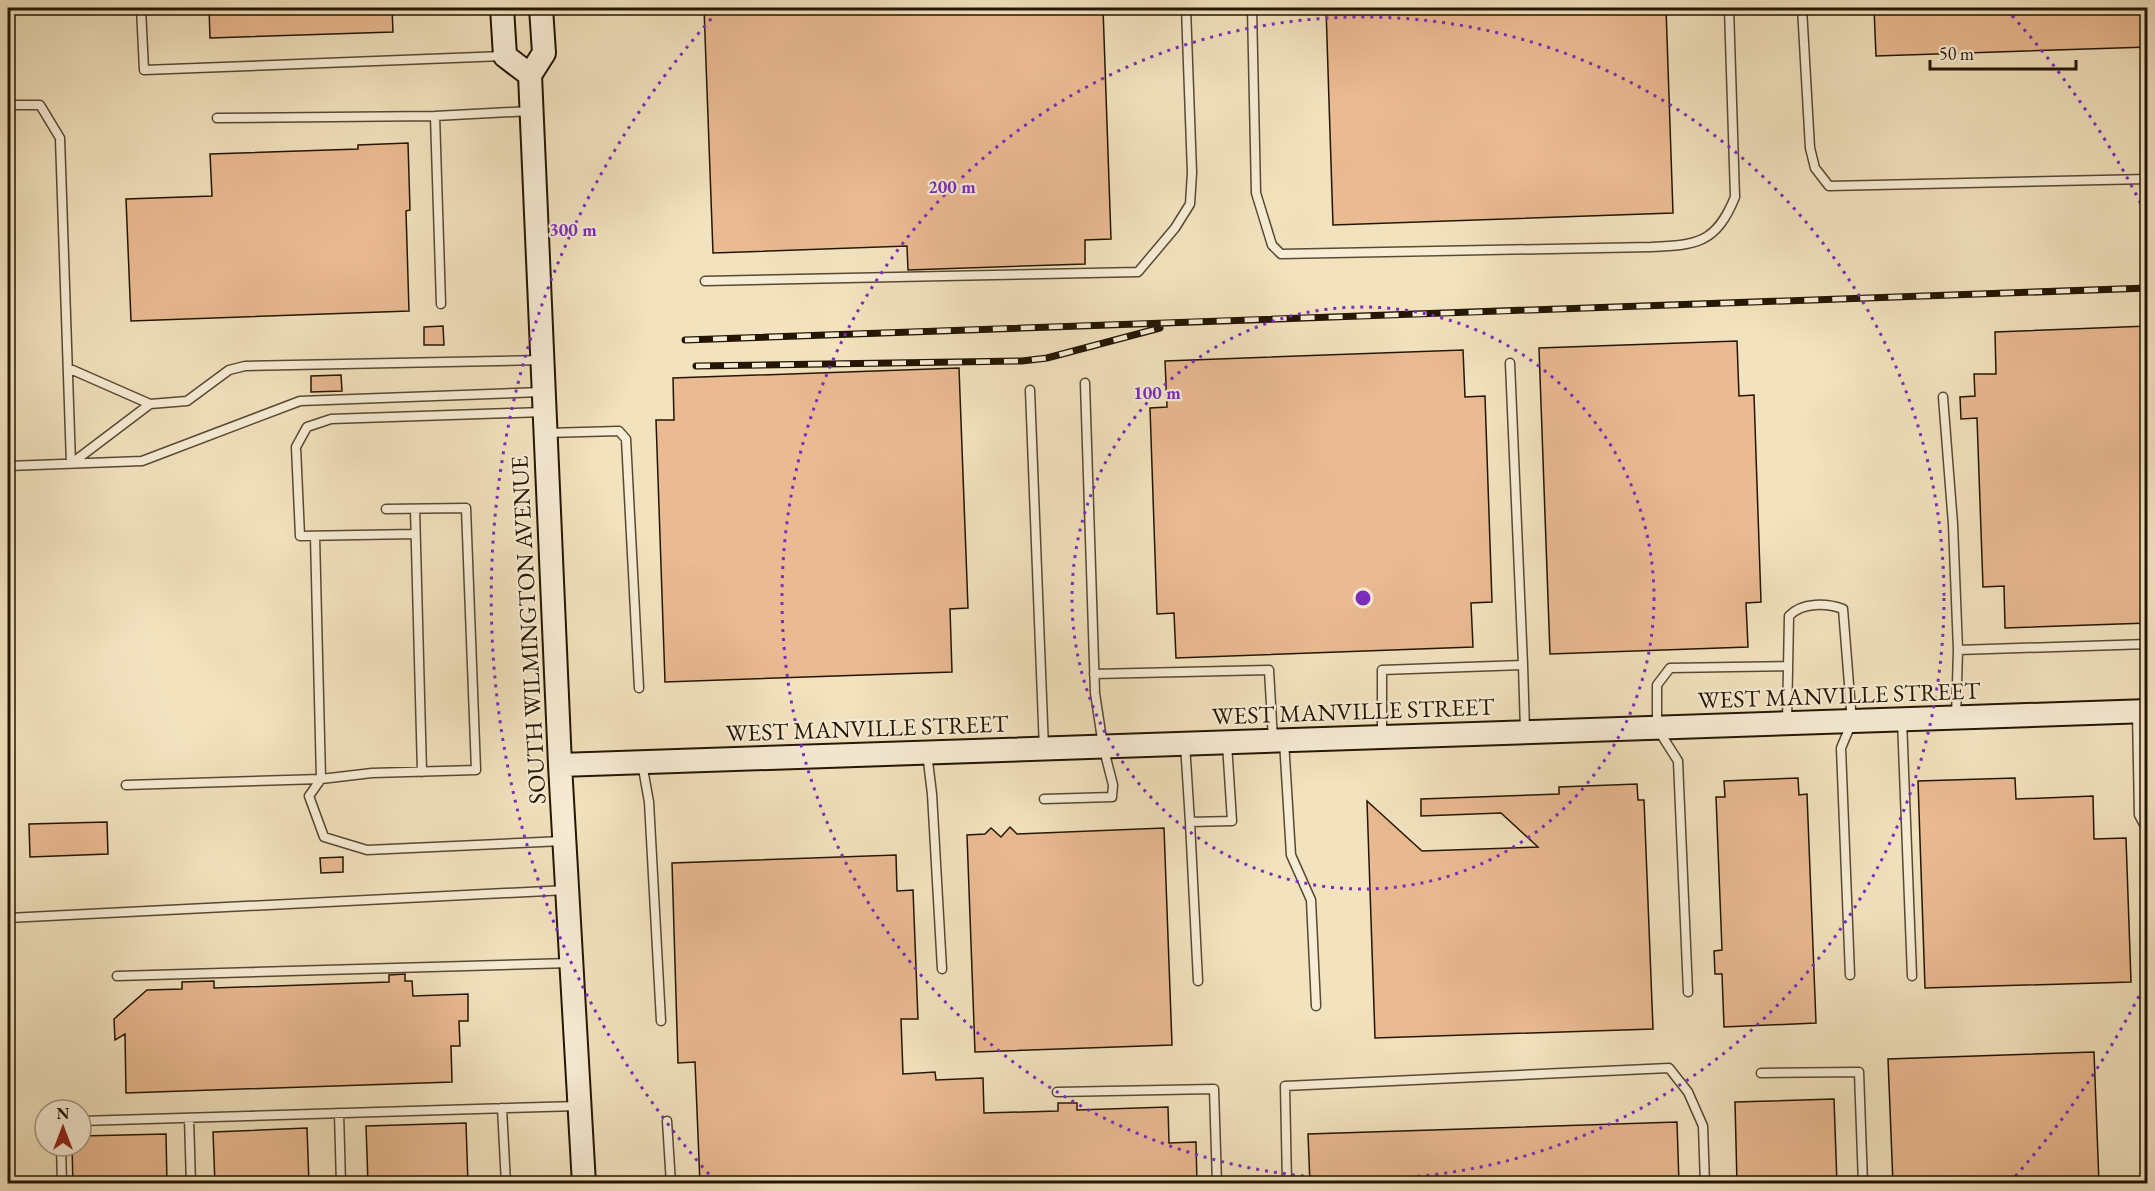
<svg xmlns="http://www.w3.org/2000/svg" width="2155" height="1191" font-family="'EB Garamond',serif">
  <style>
    .building { fill: #eaba92; stroke: #241602; stroke-width: 1.5 }
    .lines { fill: none; stroke-linecap: round; stroke-linejoin: round }
    .lane-casing { stroke: #584931; stroke-width: 11 }
    .secondary-casing { stroke: #241602; stroke-width: 26 }
    .lane { stroke: #f7ecd5; stroke-width: 8 }
    .secondary { stroke: #f7ecd5; stroke-width: 22 }
    .rail-casing { stroke: #241602; stroke-width: 7 }
    .rail { stroke: #f7ecd5; stroke-width: 4.5; stroke-dasharray: 14; stroke-linecap: butt }
    .ring { fill: none; stroke: #7b2cbf; stroke-width: 3; stroke-dasharray: 3 6 }
    .labels { text-anchor: middle; dominant-baseline: central; stroke-width: 4.5; stroke-linejoin: round; paint-order: stroke }
    .street-label { font-size: 24px; fill: #241602; stroke: #f7ecd5 }
    .centre { fill: #7b2cbf; stroke: #f7ecd5; stroke-width: 3 }
    .ring-label { font-size: 18px; text-anchor: middle; font-weight: bold; fill: #7b2cbf; stroke: #f7ecd5; stroke-width: 4.5; stroke-linejoin: round; paint-order: stroke }
  </style>
  <rect width="100%" height="100%" fill="#f2e2be"/>
  <filter id="stains"><feTurbulence type="fractalNoise" baseFrequency=".00333" numOctaves="4"/><feColorMatrix values="0 0 0 0 .2 0 0 0 0 .09 0 0 0 0 .02 0 0 0 .5 -.17"/></filter>
  <radialGradient id="worn" r=".72"><stop offset=".6" stop-color="#630" stop-opacity="0"/><stop offset="1" stop-color="#630" stop-opacity=".3"/></radialGradient>
  <path class="building" d="M209,8H392L393,32L210,38Z
    M704,8H1103L1111,239L1085,240V264L908,270L907,246L713,253Z
    M1326,8H1666L1673,213L1333,225Z
    M1874,8H2148V47L1876,56Z
    M408,143L410,210L406,211L409,311L131,321L126,199L212,196L210,154L358,149V145Z
    M443,326L444,345H424V327Z
    M2148,326V623L2005,628L2004,586L1983,587L1977,418L1961,419L1960,397L1975,396L1974,374H1996L1995,332Z
    M1737,341L1739,396L1754,395L1761,602L1746,603L1748,647L1550,654L1539,348Z
    M1463,350L1465,397L1485,396L1492,602L1471,603L1473,647L1176,658L1174,613L1157,614L1150,408L1167,407L1165,361Z
    M959,368L968,608L950,609L952,672L665,682L656,420H674L673,378Z
    M341,375L342,391L311,392V376Z
    M1798,778L1799,795L1807,794L1816,1023L1724,1027L1722,974H1715L1714,951L1722,950L1716,797H1725L1724,781Z
    M2015,778L2016,799L2093,796L2094,839L2126,838L2131,982L1925,988L1918,781Z
    M1637,784L1638,800H1644L1653,1029L1375,1038L1367,801L1422,851L1538,847L1501,813L1421,816V799L1559,794V787Z
    M107,822L108,854L30,857L29,824Z
    M1010,827L1017,834L1164,828L1172,1045L975,1052L967,835L985,834L991,828L1001,837Z
    M896,855L897,891L913,890L918,1019H901L903,1074L935,1072L936,1080L983,1078L984,1113L1058,1111V1103H1077V1110L1168,1107L1169,1143L1196,1142L1197,1184H700L695,1062L678,1063L672,863Z
    M343,857V872L321,873L320,858Z
    M405,974V981H412L413,996L468,994V1021H459L460,1046H451L452,1082L126,1093L125,1034L115,1040L114,1019L147,990L182,989V982L214,981V988L389,982V975Z
    M2094,1052L2099,1184H1893L1888,1059Z
    M1834,1099L1837,1184H1737L1735,1102Z
    M1677,1122L1679,1184H1310L1308,1134Z
    M466,1123L468,1184H368L366,1126Z
    M307,1128L309,1184H215L213,1132Z
    M166,1134L167,1184H73L72,1146H81V1136Z"/>
  <g class="lines">
    <g class="lane-casing">
      <path id="lane" d="M141,8L144,70L504,56
        M1252,8L1256,193L1272,245L1281,254L1651,247C1696,245 1716,244 1735,197L1729,8
        M1802,8L1810,148L1815,168L1829,186L2148,179
        M8,105H40L60,138L71,464
        M435,116L441,304
        M217,118L435,116L531,111
        M705,281L1138,272L1175,228L1190,204L1192,173L1186,8
        M1510,363L1523,665
        M68,368L150,404L187,401L229,370L245,366L542,360
        M1030,390L1044,749
        M1943,397L1953,524L1958,650
        M546,433L619,431L626,439L639,688
        M72,463L150,404
        M8,466L142,461L300,401L542,392
        M415,509L422,772
        M415,534L300,536L296,447L307,427L331,419L543,412
        M315,536L321,779L309,796L324,837L367,850L563,841
        M1094,674L1269,670L1273,740
        M2137,712L2139,815L2148,832
        M1956,718L1958,650L2148,644
        M1902,720L1912,976
        M1787,723L1789,616C1802,602 1827,603 1843,609L1852,722L1841,748L1850,975
        M1382,737V670L1523,665L1525,730
        M1284,741L1291,855L1311,900L1316,1006
        M1185,744L1190,822L1232,821L1227,744
        M927,753L932,794L942,969
        M642,763L649,802L661,1021
        M126,785L321,779L372,773L476,770L466,508L386,509
        M1044,799L1112,797L1113,785L1103,746L1095,693L1085,383
        M1190,822L1198,981
        M8,918L567,890
        M117,976L571,963
        M1688,992L1678,761L1657,728V685L1670,668L1788,666
        M1761,1073L1859,1072L1863,1184
        M1057,1092L1214,1089L1217,1184
        M502,1108L506,1184
        M339,1113L341,1184
        M189,1118L191,1184
        M81,1121L578,1106
        M667,1121L671,1184
        M61,1146L62,1184
        M1287,1184L1285,1086L1669,1068L1688,1092L1703,1126L1705,1184"/>
    </g>
    <g class="secondary-casing">
      <path id="secondary" d="M502,8L505,56L530,75
        M541,8L544,53L530,75L560,765L584,1184
        M560,765L2148,711"/>
    </g>
    <use href="#lane" class="lane"/>
    <use href="#secondary" class="secondary"/>
    <g class="rail-casing">
      <path id="rail" d="M685,340L2148,288
        M696,366L1022,361L1047,358L1160,328"/>
    </g>
    <use href="#rail" class="rail"/>
  </g>
  <g class="ring">
    <circle cx="1363" cy="598" r="291"/>
    <circle cx="1363" cy="598" r="581"/>
    <path d="M2147 980A872 872 0 0 1 2011 1181M715 1181A872 872 0 0 1 720 9M2006 9A872 872 0 0 1 2147 216"/>
  </g>
  <g class="labels">
    <g class="street-label">
      <text transform="translate(528 630) rotate(-93)">SOUTH WILMINGTON AVENUE</text>
      <text transform="translate(1839 695) rotate(-2)">WEST MANVILLE STREET</text>
      <text transform="translate(1353 711) rotate(-2)">WEST MANVILLE STREET</text>
      <text transform="translate(867 728) rotate(-2)">WEST MANVILLE STREET</text>
    </g>
  </g>
  <circle cx="1363" cy="598" r="9" class="centre"/>
  <g class="ring-label">
    <text x="952" y="193">200 m</text>
    <text x="573" y="236">300 m</text>
    <text x="1157" y="399">100 m</text>
  </g>
  <rect width="2155" height="1191" fill="none" stroke="#f2e2be" stroke-width="30"/>
  <rect x="9" y="9" width="2137" height="1173" fill="none" stroke="#241602" stroke-width="3"/>
  <rect x="15" y="15" width="2125" height="1161" fill="none" stroke="#241602" stroke-width="1.5"/>
  <g transform="translate(63 1128)"><circle r="28" fill="#f7ecd5" stroke="#a39681" stroke-width="1.5"/>
  <path d="M0-4.5L10 22L0 15L-10 22Z" fill="#8f2418"/>
  <text y="-9" font-size="16" font-weight="bold" text-anchor="middle" fill="#241602">N</text>
  </g>
  <path d="M1930 60v9h146v-9" fill="none" stroke="#241602" stroke-width="3"/>
  <text x="1939" y="60" font-size="18" fill="#241602" stroke="#f7ecd5" stroke-width="4.5" paint-order="stroke">50 m</text>
  <rect width="100%" height="100%" filter="url(#stains)"/>
  <rect width="100%" height="100%" fill="url(#worn)"/>
</svg>
